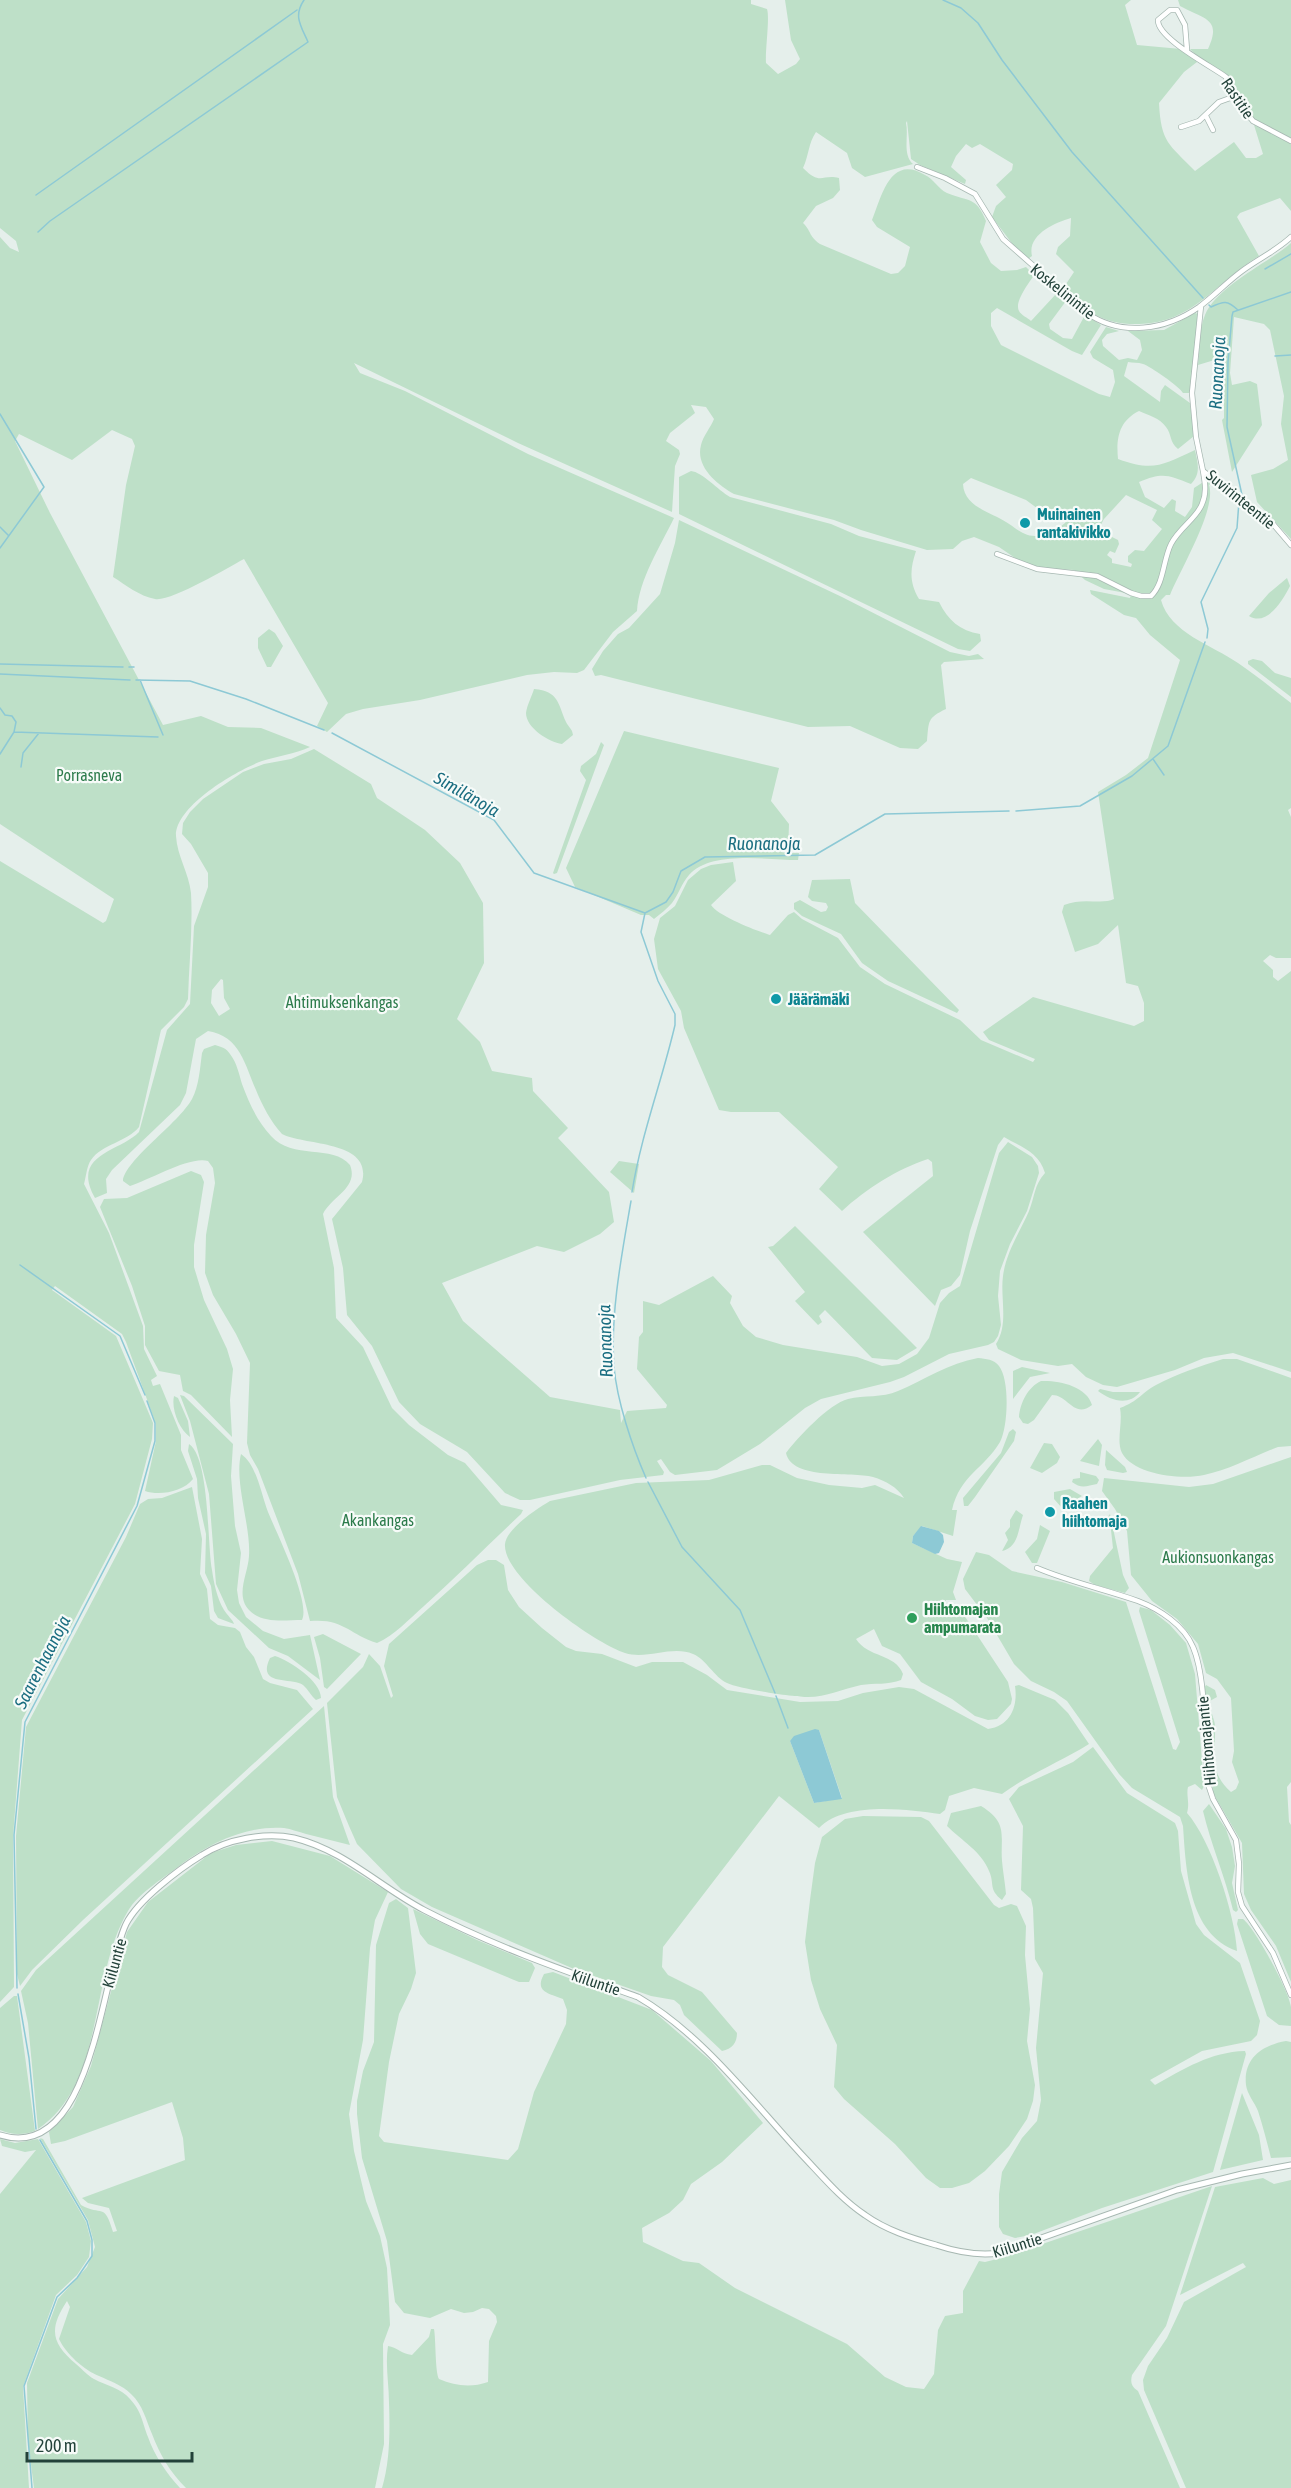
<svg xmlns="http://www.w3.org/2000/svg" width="1291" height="2488" font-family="'Asap Condensed',sans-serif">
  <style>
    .green { fill: #bee0c8; fill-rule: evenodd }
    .water { fill: #8dc9d5 }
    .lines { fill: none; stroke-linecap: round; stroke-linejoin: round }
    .stream { stroke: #8dc9d5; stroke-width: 1.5 }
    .minor-casing { stroke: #a7b8b2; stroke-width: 6 }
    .tertiary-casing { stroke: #a7b8b2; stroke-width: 7 }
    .minor { stroke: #fff; stroke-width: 4.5 }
    .tertiary { stroke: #fff; stroke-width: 5 }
    .culture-dot { fill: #0f9aa8; stroke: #f7fbf9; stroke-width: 2 }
    .leisure-dot { fill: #2e9e5b; stroke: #f7fbf9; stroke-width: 2 }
    .labels { text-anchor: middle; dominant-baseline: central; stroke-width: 4.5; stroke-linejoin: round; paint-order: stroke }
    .street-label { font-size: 16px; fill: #23423a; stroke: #f7fbf9 }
    .culture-label { font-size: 16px; font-weight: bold; fill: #0d838f; stroke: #f7fbf9; text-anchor: start }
    .park-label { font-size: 16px; fill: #2c7b4b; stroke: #f7fbf9 }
    .leisure-label { font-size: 16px; font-weight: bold; fill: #27864d; stroke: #f7fbf9; text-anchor: start }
    .water-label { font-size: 18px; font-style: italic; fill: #1b6e81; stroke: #f7fbf9 }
  </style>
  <rect width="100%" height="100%" fill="#e5efeb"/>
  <path class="green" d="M0,0H751V4L767,9C770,18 765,50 766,63L778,74L796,64L800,59L791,40L785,0H1131L1125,5L1137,45L1181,49L1197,62L1184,72L1159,103C1161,143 1169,144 1195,171L1234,142L1246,158H1256L1263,154L1254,125L1291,143V211L1280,198L1240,213L1237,217L1259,256C1217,281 1193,323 1140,324C1103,325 1090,313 1062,290L1074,272L1056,254L1058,247L1070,236L1071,218C1054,223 1027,235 1032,256L1028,259L1017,250L992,217L996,206L1006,197L996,185L1012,170L1013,164L980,144L972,148L966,144L956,156L951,167L966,180L965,184L920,165L911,159L907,121L906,123C909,136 902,154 913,164L865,177L852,168L847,153L816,132C808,144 809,155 803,168C821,186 821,174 839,178L840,190L833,198L816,206L803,223C812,232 808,235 820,244L891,274L898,273L905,266L910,247L877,227L872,220C882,196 890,154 925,175C934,179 938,189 947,193C969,202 976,196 986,221L980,242L991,263L1001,271L1017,270L1026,267L1034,275C1029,283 1014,302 1019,311C1021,315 1028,318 1031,321L1056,294L1066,301L1049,324L1050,329L1063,338L1072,339L1085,315L1101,325L1082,355L1072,351L997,308L991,313V326L1001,345L1099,394L1110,397L1115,382L1113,370L1093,358L1090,352L1106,327L1119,331L1107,334L1102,340L1103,346L1119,360L1128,358L1137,360L1142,350L1140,340L1128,331L1164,330L1195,313L1198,314L1191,393H1183C1180,387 1150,366 1143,364C1138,362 1133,363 1128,362L1124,376L1160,402L1161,391L1165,385L1190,403L1194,436L1178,449C1169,442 1172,434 1166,427C1160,418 1148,415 1139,411C1119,421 1116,438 1118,459C1154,472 1162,465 1195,450C1198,464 1201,474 1191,484C1168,475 1163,472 1139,482L1145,497L1164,508L1172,499L1176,501L1175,511L1185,517L1192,507L1194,488L1208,479L1212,483L1209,485C1217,509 1180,570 1170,595H1166L1161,600C1170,633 1212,645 1238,663C1257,676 1274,690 1291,703V808L1288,810L1291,817V958H1276L1270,955L1263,961L1273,970V977L1278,981L1291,971V1372L1233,1353L1204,1358L1175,1370L1117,1387L1103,1385L1086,1377L1072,1364L1058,1366L1021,1360L998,1349L996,1344C1009,1324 1000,1298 1003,1276C1006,1252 1020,1232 1029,1211C1035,1196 1034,1185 1045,1173C1039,1152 1021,1147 1004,1137L998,1145L970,1231L960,1275L951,1286L941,1290L935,1306L863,1232L933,1176L932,1162L928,1159C897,1169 866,1189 842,1211L819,1189L838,1167L779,1112H731L719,1110L684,1028L681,1011L658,969L654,939L660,918L675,906L688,880L701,869L711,865L733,862L736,881L711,905C718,916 757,931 770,935L788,915L794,912L802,919L838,938L860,967L885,984L960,1020L981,1040L1033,1062L1035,1059L989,1040L983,1032L1033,997L1134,1026L1144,1021V1003L1138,986L1126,983L1118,925L1098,944L1075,952L1062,912L1064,905C1083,897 1102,905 1114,899L1098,792L1126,775L1148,758L1180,660L1150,635L1136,618L1124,615L1091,594L1090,590L1130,598L1131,594L1104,589L1085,580L1074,570L1038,568L1021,562L999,547L974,537L962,541L953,549L927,550L861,530L834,520L734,494C718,485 695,467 701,445C703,436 711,427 714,419L706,407L691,405L695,413L670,433L666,441L679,450L680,454L675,466L672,512L518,443L354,363L360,373L405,391L528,454L674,518C660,547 639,579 637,611L613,632L584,670L577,673L554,672L527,675L420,700L363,709L346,714L327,732L317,726L328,703L244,559C227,568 171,602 155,599C139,596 126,585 113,577L126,485L135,446L132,439L112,430L72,460L19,434L15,441L50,513L163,725L201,716L228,727L261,728L310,747C294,754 278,756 262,761C237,770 175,806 176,836C177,856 189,873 191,893C193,928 189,964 188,999L184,1007L161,1030L139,1127C127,1142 102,1144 91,1160C87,1165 86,1177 84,1184L109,1233L143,1326L144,1349L157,1376L151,1380L153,1386L160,1384L181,1435V1450L193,1479C183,1492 159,1496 145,1491L156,1441V1424L126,1342L122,1334L55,1286L52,1290L116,1336L153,1423L152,1439L135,1504L22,1720L13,1837L14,1987L0,2002V861L103,923L106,921L114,899L0,824V237L10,248L19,252L16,241L0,228ZM971,478L1026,500L1045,514H1061L1065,517V523C1057,530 1046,536 1035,536C1023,536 1016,528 1006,522C991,512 964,507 963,484ZM1126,495L1157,510L1152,520L1162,529L1144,551L1135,550L1128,556V562L1132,564L1131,567L1112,563V559L1107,555L1110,551L1115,553L1119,544L1118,540L1098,530L1104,519Z
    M1178,0H1291V138L1256,121L1249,114L1234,94L1228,75L1197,56L1190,49H1208C1222,18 1205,20 1180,6Z
    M1291,243V539L1257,502L1251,475L1273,469L1288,460L1281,424L1284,396L1270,330L1264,324L1234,317L1230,373L1232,385L1250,381L1257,384L1262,425L1232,472L1222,420L1224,418V363L1221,358L1198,365C1200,350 1199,329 1205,315C1217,286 1268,263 1291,243Z
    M691,471C702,472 718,490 730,497L831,524L859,536L916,551C910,569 909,582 919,599L939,602C948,620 960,631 980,634L981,641L970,651L958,649L679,514V477Z
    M679,520L842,597L950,652L969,656L978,654L984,659L944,662L941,665L946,709C927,718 929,721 927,741L918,749L900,748L850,726L808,727L601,675L595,676L592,669L603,651L618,634L629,628L660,594L675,543Z
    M1287,578L1290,586C1283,600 1267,627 1249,616L1269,593Z
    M269,629L275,633L283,646L271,667H267L258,648V638Z
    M1253,659L1262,661L1275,673L1291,678V697L1248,664V661Z
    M534,689C559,691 558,704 566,722C569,728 572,728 573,735L562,744C549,742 526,728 526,713C527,705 532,696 534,689Z
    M624,731L779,768L771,801L789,824L788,853H799L798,860C767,860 711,850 689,875C681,884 679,894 672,903C667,909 660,914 654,919L649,915H641L575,887L566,868Z
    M601,742L604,745L557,873L554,874L553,873L586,780L580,771L581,766L596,754Z
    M314,749L371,784L377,798L425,830L460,863L483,903L484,963L457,1019L480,1042L492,1071L532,1078L533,1091L568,1128L558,1138L609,1192L614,1222L600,1234L564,1252L537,1246L442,1283L463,1321L550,1397L620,1410L621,1423L627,1411L666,1408L667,1405L637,1369L639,1337L643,1332V1301L659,1305L713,1276L732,1296L730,1303L743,1326L756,1337L783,1345L857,1357L882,1366L899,1364L917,1354L929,1338L940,1303L949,1293L960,1286L999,1153L1008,1142L1032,1157L1038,1166L1039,1173L1027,1211L1010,1244L1000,1271L998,1296L1001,1325L998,1336L994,1342L988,1345L949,1354L904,1377L890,1382L821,1399L805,1408L760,1444L717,1470L675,1475L670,1472L661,1459L657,1461L664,1472L663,1475L620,1480L530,1500H520L505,1493L467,1452L420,1424L399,1402L372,1346L347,1315L343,1268L332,1219L362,1182C373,1140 305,1146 282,1134C271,1122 262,1105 256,1090C245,1065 240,1036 208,1031L196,1039L186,1093L180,1105L112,1170L106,1179L107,1193L95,1198C70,1154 120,1152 139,1132L167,1030L190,1004L194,926L208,887V873L191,844L182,834L183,823L190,812L203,799L243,772L264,764L291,759ZM221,979L223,980L224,998L230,1009L219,1016L211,1003L212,990Z
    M850,879L855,903L959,1010L957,1013L888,981L862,963L841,934L802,916L794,909V903L800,900L821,912L826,911L828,907L826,903L812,901L808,897L812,880Z
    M215,1045C222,1047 226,1048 230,1054C237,1063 239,1074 242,1084C249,1103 257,1121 271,1136C292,1160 333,1144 350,1165C359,1188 332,1196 323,1214L334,1268L336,1318L363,1347L392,1408L409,1425L448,1455L465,1463L501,1505L523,1510L521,1514C488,1545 457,1576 424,1606C409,1619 395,1635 377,1643C349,1634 343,1618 310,1621L298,1574L258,1469L250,1455L247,1443L250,1363L236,1334L213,1295L205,1273L206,1235L215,1183L213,1168L208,1161C189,1156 150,1180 130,1186L123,1181C124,1161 179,1123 192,1099C199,1086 200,1068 202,1053L204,1049Z
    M619,1161L639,1164L634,1193L610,1172Z
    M191,1171L201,1175L204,1182L194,1245V1267L204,1300L227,1349L233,1369L230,1400L232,1437L191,1395L183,1391L180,1375L159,1371L145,1345V1326L132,1286L100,1207L104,1199L127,1198Z
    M795,1226L917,1348L897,1360L872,1358L825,1310L819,1316L822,1322L818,1325L795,1301L805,1292L768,1247L773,1246Z
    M978,1358C986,1359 994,1359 999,1366C1010,1380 1008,1427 1000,1442C984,1469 960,1475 952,1510H957L953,1536L922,1526L913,1536L912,1543L947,1559L962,1562L953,1592L956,1600H946V1609L956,1607L960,1609L1008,1682L1012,1699L1011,1704L997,1719L988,1720L975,1716L952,1699L921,1682L900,1654L882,1646L874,1629L856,1639C868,1658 895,1653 903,1674L901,1680C889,1685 874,1683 861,1685C843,1689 826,1697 808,1697C794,1697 739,1689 727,1683C714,1677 706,1659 693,1654C672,1645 647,1660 625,1653C596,1644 502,1578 505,1544C506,1529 538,1508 550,1501L636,1483L709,1480L762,1465H770L797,1478L829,1485L862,1488L875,1485L904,1498C897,1487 886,1481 873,1477C852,1471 792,1481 786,1453C798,1437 829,1404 848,1399C864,1395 882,1398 898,1391C924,1380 949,1363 978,1358Z
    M1223,1359H1237L1291,1378V1446L1278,1447C1254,1456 1229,1470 1204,1475C1182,1480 1134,1475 1122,1453C1116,1441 1123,1423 1120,1408C1139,1401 1141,1393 1156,1385C1177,1374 1200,1366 1223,1359Z
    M1022,1367L1050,1373L1030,1377L1013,1399V1371Z
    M1041,1381C1058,1380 1087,1386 1092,1405C1074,1419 1068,1395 1052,1395L1034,1420L1028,1424L1023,1423L1019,1417C1020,1403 1028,1387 1041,1381Z
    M1100,1389L1113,1392H1140C1129,1406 1111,1401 1098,1391Z
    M180,1395L184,1396L233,1444L231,1476L235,1526L241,1553L237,1590L239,1603L246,1617L263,1631L284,1639L310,1635L320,1680L288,1656L269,1648L228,1610L216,1584L209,1494L190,1421Z
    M174,1396L178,1398L188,1421L190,1437C179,1429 171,1409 174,1396Z
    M1013,1429L1016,1432L1014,1441L975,1497L968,1506H964L963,1498L1001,1453L1009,1432Z
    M1098,1439L1102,1445L1099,1466L1080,1461Z
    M1044,1443L1052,1444L1060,1457L1057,1463L1042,1473L1030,1468Z
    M189,1444C210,1458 207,1545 212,1570C214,1584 217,1598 224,1610C227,1615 233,1620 234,1624L218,1618L214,1611L211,1586L205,1573L206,1534L198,1498L197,1479L188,1451Z
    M1106,1450L1125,1467L1127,1472L1123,1473L1107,1470L1105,1465Z
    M241,1454C257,1465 261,1494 268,1512C276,1532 311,1602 302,1620C285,1620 262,1624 249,1610C235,1595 248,1574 249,1556C251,1526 234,1482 241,1454Z
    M1291,1457V1782L1287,1787L1289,1822L1291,1825V1982L1276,1946L1251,1910L1244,1894L1242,1843L1213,1793L1204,1688L1206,1685L1215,1690L1217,1697L1208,1702C1210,1709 1214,1718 1215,1725C1216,1752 1208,1772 1231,1792L1236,1789L1239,1782L1232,1762L1234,1751L1231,1698L1217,1679L1206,1673L1198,1644L1177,1619L1152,1601L1131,1575L1127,1531L1115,1509L1102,1491L1104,1478L1189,1487L1213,1484Z
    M1080,1472L1096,1476L1099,1480L1097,1484C1087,1486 1081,1489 1072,1482L1073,1479L1080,1478Z
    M192,1487L202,1539L200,1574L207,1589L210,1619L218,1625L235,1628L240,1632L246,1647L254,1657L263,1679L270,1683L297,1690L313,1709L83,1920L32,1970L20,1986L17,1974L16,1836L26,1727L126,1537L140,1504L148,1499L162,1498Z
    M1070,1489L1082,1496L1062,1508L1054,1499V1492Z
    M1016,1510L1023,1515C1018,1529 1019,1547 1002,1551L1008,1540L1005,1533L1010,1527V1520Z
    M1110,1514L1123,1575L1129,1588L1125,1593L1095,1585L1089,1581L1090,1576L1113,1548L1110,1521L1107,1518Z
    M1040,1525L1050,1531L1037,1563H1032L1025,1552L1037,1539Z
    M976,1552L989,1555L1012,1571L1062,1582L1126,1602L1173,1749L1176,1750L1180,1742L1139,1611L1140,1607L1151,1610L1170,1625L1186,1643L1195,1674L1204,1786L1202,1790L1195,1784L1188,1787C1186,1795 1190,1803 1187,1813C1211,1840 1235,1914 1237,1951C1188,1934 1186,1869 1183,1826L1180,1817L1132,1788L1119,1774L1067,1701L1054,1692L1031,1681L1014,1664L987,1618L965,1589L963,1579Z
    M488,1560H496L504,1565L508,1590L519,1607L542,1628L566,1647L576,1651L602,1654L636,1667L652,1662H683L707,1675L727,1690L800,1702L838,1701L863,1693L899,1687L914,1689L988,1729C1011,1726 1018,1706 1015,1686L1019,1685L1055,1700L1068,1713L1089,1744C1060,1762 1029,1774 1002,1794L974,1788L949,1796L945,1810L940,1814C906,1809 845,1801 819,1828L779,1796L663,1947L662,1967L668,1975L702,1992L737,2033C737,2043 732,2049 722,2051L684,2015L680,2005L674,2000L651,1996L574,1969L432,1907L401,1889L357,1844L349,1826L337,1797L327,1703L363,1667L369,1654L380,1666L391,1698L393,1696L384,1666L389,1644L477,1565ZM819,1730L842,1798L814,1803L790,1741Z
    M323,1634L361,1654L327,1689L324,1687L320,1658L314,1637Z
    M275,1656C290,1661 321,1681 321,1698L316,1700C311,1696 308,1689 303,1685C292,1677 256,1687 270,1658Z
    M324,1706L333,1797L350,1845C335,1841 321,1838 306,1834C299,1832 291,1829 284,1828C249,1825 210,1843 183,1863C167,1876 138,1893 128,1911C89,1976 106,2083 38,2129L28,2023L21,1991L36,1970Z
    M1093,1747L1127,1793L1175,1823L1178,1831L1181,1871L1196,1924L1204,1935L1240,1963L1260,2021L1257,2035L1251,2041L1202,2051L1150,2080L1155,2085C1184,2069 1210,2052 1245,2051L1246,2054L1213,2172L1102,2208L1031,2235L1015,2238L1003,2234L999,2227V2194L1002,2172L1022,2138L1037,2121L1041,2100L1036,2048L1043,1973L1035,1959L1033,1908L1031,1899L1021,1890L1023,1826L1009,1799L1019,1787L1073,1762Z
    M1209,1804L1226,1829L1232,1847L1235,1866L1232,1883L1238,1910L1236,1912L1233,1910C1225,1876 1211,1845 1203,1811Z
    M981,1806C1009,1823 1000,1836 1002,1861C1003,1872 1005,1883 1006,1894L1002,1900C988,1889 995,1884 989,1871C982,1852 961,1840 947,1826L951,1813Z
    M863,1816L921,1817L929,1821L994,1905L999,1908L1011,1904L1017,1906L1026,1926L1025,1955L1030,2009L1027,2041L1035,2085L1033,2101L1027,2119L1009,2146L985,2171L969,2183L952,2188H940L926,2178L895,2144L844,2099L834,2087L837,2045L820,2009L811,1980L805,1942L810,1900L815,1863L822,1837L845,1819Z
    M272,1841L330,1856L388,1892L375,1920L370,1948L363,2040L349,2114L354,2151L366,2201L380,2236L387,2268L389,2304L390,2325L383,2344L384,2444L375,2488H186C170,2472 160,2455 152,2434C146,2420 143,2405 131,2394C122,2385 110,2381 99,2376C84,2370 66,2354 59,2339L70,2307L67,2301C48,2330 52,2343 76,2364C82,2369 88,2376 94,2379C107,2386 121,2388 130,2399C142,2412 142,2422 148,2437C154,2455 167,2474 180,2488H34L28,2441L27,2383L58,2299L87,2267L95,2247L88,2220L40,2138L43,2139L81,2205C102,2217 104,2201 113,2232L117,2231L109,2208L88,2203L82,2198L185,2160L183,2138L172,2102L65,2141L51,2144L49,2132L73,2107L91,2066L127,1932L148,1902L211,1853L236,1845Z
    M396,1899L408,1908L416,1973L411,1989L399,2014L389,2062L379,2136L384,2142L508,2160L518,2149L534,2092L566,2024L567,2010L563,1999C549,1993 534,1992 544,1974L553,1972L652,2010L711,2061L763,2123L722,2162L691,2184L683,2200L669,2213L642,2228L643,2242L683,2261L699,2263L735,2288L847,2344L885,2377L906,2387L924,2389L934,2374L938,2330L945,2316L963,2313V2291L979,2261L985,2262L1001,2258L1212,2186L1166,2326L1132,2375C1130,2383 1132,2387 1138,2391L1180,2488H382C390,2462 390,2430 389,2403C389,2384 385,2365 388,2346C397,2347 401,2354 412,2355L429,2337L431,2329H434C436,2340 435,2372 439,2379C455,2386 471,2388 488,2382L489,2341L497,2322L496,2316L489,2309L482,2308L473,2312L464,2313L451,2309L430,2318L404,2313L395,2302L387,2241L362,2158L357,2114V2101L363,2071L374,2042L376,1945L389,1903Z
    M413,1909L477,1940L532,1963L535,1968L529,1982H519L428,1944L420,1934Z
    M1238,1919H1243C1255,1928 1289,1991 1291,2007C1291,2013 1291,2020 1291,2026L1279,2025L1267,2016L1237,1924Z
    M14,1996H17L35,2131C23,2135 12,2135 0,2130V2008Z
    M1286,2041L1291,2042V2157L1271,2158C1267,2142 1263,2127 1258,2111C1255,2103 1247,2094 1246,2085C1243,2058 1263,2045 1286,2041Z
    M1242,2093L1259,2135L1263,2160L1220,2170Z
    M0,2139L15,2143L38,2139L86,2222L91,2241L89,2257L77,2275L56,2295L23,2387L29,2488H0V2194L36,2150L25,2152L2,2146Z
    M1263,2178L1274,2184L1291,2180V2488H1186L1144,2390L1143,2380L1148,2366L1167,2338L1184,2302L1246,2267L1243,2263L1180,2295L1215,2187Z"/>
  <path class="water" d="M921,1526L939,1531L943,1535L944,1542L939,1553L935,1554L912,1543L913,1536Z
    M815,1729L819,1730L842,1799L814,1803L790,1741L794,1736Z"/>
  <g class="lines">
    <path class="stream" d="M943,0L961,8L978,23L1002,60L1072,152L1203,298
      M36,195L297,10
      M38,232L50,221L308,42C301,26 293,16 304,0
      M1265,269L1291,254
      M1209,305L1211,307C1224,301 1227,300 1238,310
      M1275,356L1291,355
      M0,414L44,487L0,548
      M1242,495L1227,427L1228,362L1232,316L1233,312L1291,292
      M0,527L8,535
      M1207,638L1208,629L1201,602L1237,528L1239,501
      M0,664L123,667
      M129,667H134
      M0,674L130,680
      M136,680L190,681L246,699L324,730
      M140,680L163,735
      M0,708L5,715L12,716L16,722L14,732L0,754
      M14,732L158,737
      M332,733L494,820L534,873L645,913
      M1153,759L1164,775
      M21,767L23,753L39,733
      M1016,811L1080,806L1132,776L1168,746L1205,642
      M632,1192C641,1135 662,1081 675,1025V1014L658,981L641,932L645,913L666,902L673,892L681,871L705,857L815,855L885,814L1009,811
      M631,1201C622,1253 610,1314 614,1367C617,1401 632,1446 646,1478
      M20,1265L120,1336L145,1395
      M648,1482L682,1547L740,1610L775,1693
      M776,1696L788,1728
      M17,1988L14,1835L25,1722L137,1506L155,1441V1423L147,1401
      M18,1994L29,2058L36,2129
      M32,2488L24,2386L57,2297L77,2278L92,2256V2240L87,2221L40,2140"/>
    <g class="minor-casing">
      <path id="minor" d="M1187,50L1185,25L1177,10H1170L1158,20C1157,38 1211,66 1226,77L1230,93L1253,121L1291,141
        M1206,116L1213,130
        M1181,127L1199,121L1219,102L1233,97
        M917,167L945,178L975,194L1003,239L1087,313C1121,337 1166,330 1199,307C1214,296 1227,282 1242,271C1258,259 1276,251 1291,237
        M1201,306L1192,393L1196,437L1203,471L1273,524L1291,545
        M997,554L1037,569L1097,576L1131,593L1141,596H1151C1164,584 1163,560 1171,544C1179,528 1197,518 1202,504C1207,493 1205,482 1203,471
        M1037,1568C1070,1582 1104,1589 1138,1601C1159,1609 1184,1625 1193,1647C1207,1679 1204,1747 1208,1784L1213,1799L1236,1840L1239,1864L1238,1892L1242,1906L1273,1953L1291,1995"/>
    </g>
    <g class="tertiary-casing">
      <path id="tertiary" d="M0,2135C93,2164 101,1976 126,1924C138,1900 179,1869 202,1855C227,1839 265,1832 294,1838C344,1850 380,1887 424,1910C493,1946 565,1971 638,1997C703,2035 751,2100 802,2155C822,2176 841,2199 865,2215C886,2230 911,2238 936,2245C957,2252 977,2256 999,2253L1177,2190L1242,2174L1291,2165"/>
    </g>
    <use href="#minor" class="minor"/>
    <use href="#tertiary" class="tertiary"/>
  </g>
  <g class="culture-dot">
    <circle cx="1025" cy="523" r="6"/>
    <circle cx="776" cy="999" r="6"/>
    <circle cx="1050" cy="1512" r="6"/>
  </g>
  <circle class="leisure-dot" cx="912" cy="1618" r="6"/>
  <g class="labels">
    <g class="street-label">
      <text transform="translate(1238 98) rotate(56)">Rastitie</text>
      <text transform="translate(1063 291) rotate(39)">Koskelinintie</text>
      <text transform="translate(1241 499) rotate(39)">Suvirinteentie</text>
      <text transform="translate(1206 1741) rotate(-95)">Hiihtomajantie</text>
      <text transform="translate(114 1963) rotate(-74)">Kiiluntie</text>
      <text transform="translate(596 1982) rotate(19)">Kiiluntie</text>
      <text transform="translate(1017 2245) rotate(-17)">Kiiluntie</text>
    </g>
    <g class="culture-label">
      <text x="1037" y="514">Muinainen<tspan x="1037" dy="18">rantakivikko</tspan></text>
      <text x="788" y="999">Jäärämäki</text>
      <text x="1062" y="1503">Raahen<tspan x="1062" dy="18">hiihtomaja</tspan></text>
    </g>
    <g class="park-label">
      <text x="89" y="775">Porrasneva</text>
      <text x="342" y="1002">Ahtimuksenkangas</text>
      <text x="378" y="1520">Akankangas</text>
      <text x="1218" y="1557">Aukionsuonkangas</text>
    </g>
    <g class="leisure-label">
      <text x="924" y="1609">Hiihtomajan<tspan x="924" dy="18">ampumarata</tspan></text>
    </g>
    <g class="water-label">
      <text transform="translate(1217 373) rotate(-87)">Ruonanoja</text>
      <text transform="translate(467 794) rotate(30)">Similänoja</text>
      <text x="764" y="843">Ruonanoja</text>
      <text transform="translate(605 1341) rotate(-92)">Ruonanoja</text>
      <text transform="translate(42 1662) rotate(-63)">Saarenhaanoja</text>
    </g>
  </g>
  <path d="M27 2452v9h165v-9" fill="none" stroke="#23423a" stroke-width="3"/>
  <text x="36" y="2452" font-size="18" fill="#23423a" stroke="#f7fbf9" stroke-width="4.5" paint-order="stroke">200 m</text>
</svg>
